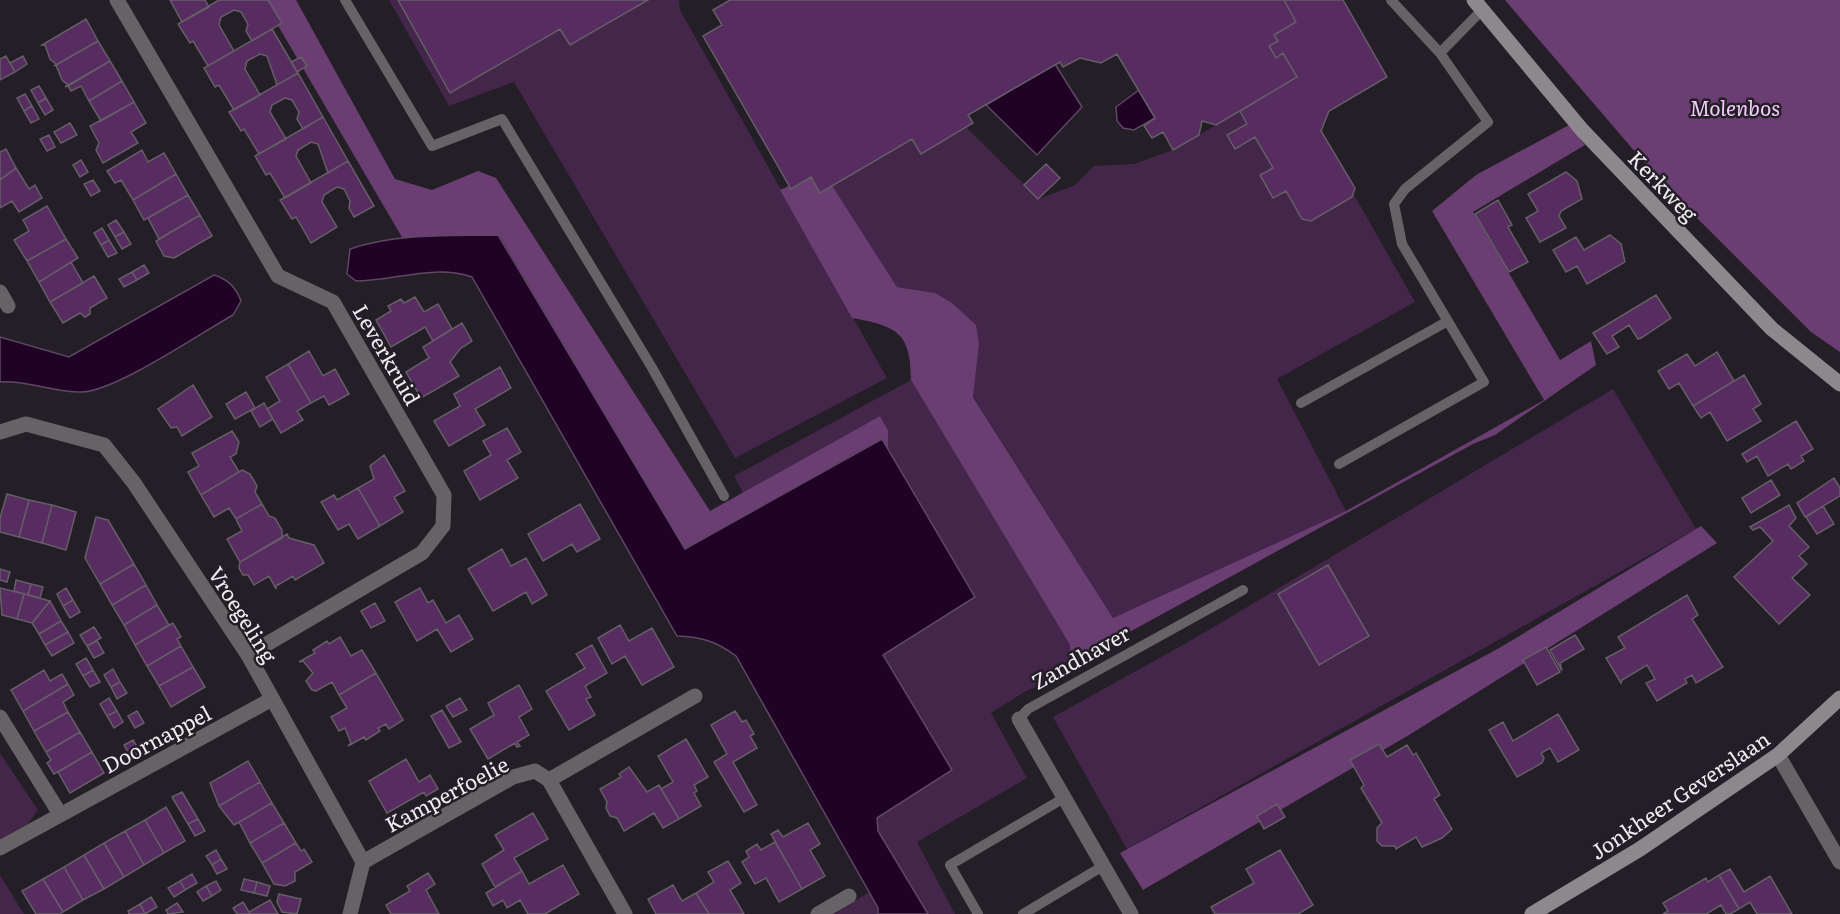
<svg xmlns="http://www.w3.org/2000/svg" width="1840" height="914" font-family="Literata,serif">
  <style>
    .green { fill: #432649 }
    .forest { fill: #6a3e73 }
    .water { fill: #200226; stroke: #5e4863; stroke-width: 1.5 }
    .building { fill: #572c60; stroke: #655e67; stroke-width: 1.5 }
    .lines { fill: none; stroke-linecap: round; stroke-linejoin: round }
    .lane { stroke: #666266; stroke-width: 10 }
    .street { stroke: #666266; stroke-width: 15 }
    .secondary { stroke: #8d888e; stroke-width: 15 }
    .labels { text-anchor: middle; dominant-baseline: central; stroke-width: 5; stroke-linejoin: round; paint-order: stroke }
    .park-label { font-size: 21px; font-style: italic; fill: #f3cbfb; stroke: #241e26 }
    .street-label { font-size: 21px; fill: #f0ecf1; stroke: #241e26 }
  </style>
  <rect width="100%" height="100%" fill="#241e26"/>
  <path class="green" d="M389,0H679L680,10L887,378L735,458L514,82L449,106Z
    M1240,111L1302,219L1353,193L1415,302L1277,379L1346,511L1113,618L973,396L979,344L935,293L897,287L828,182L915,134L925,151L967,128L1039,199L1075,185L1094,166L1134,164L1173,150Z
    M911,380L1070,645L1071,664L1063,676L1026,691L991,713L1027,778L917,842L955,914H928L878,831L876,818L952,770L883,654L974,597L888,449V430L880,416L743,493L734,476Z
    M1613,389L1696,529L1127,849L1053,717L1190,641Z
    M0,753L38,810L28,824L0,840Z
    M0,875L24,914H0Z
    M869,892L878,908V914H834Z"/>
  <path class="forest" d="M263,0H296L395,179L432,190L478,171L496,178L710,511L880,416L888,430V449L881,439L685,549L499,235L403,239Z
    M1505,0H1840V352L1811,332L1661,182Z
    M1569,125L1585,145L1473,212L1560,360L1591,341L1596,365L1495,435L1473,444L1071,664L1070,645L911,380C911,333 897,326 852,318L780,190L822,170L897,287L935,293L952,303L976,325L979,344L973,397L1113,618L1346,511L1544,400L1432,211L1476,175Z
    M1701,526L1717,543L1409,735L1143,890L1120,853L1501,647Z"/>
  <path class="water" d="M1055,64L1082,107L1037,155L986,105Z
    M1139,90L1155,118L1134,130L1123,128L1117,121L1116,107Z
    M498,235L685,549L882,439L975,597L883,655L952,770L877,818L878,831L928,914H878V908L736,656C716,641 701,637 677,636L472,277C434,264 394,281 356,281L347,274L350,249C397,233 450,236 498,235Z
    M214,275C228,279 236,287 241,301L233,315C199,334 116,391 82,392C55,393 28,380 0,382V337L69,357Z"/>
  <path class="building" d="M170,0H205L209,7L182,22Z
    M219,0H268L282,23L252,41L246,31L248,24L241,12L234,10L221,17L219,25L234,51L208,66L193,41L190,43L178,24Z
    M398,0H648L570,45L560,29L450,93Z
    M730,0H1284L1296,22L1274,35L1278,41L1269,46L1276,58L1283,53L1297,77L1216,125L1202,121L1199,135L1173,150L1163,132L1152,138L1144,126L1155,118L1117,54L1101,63L1080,58L1063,67L1060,62L968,115L973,123L921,154L912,139L820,193L811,177L791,189L703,36L722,25L713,10Z
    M1284,0H1343L1387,77L1329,111L1321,131L1355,188L1352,197L1311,221L1302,219L1286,191L1273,198L1260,175L1273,168L1255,137L1235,149L1227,135L1247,124L1240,111L1297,77L1283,53L1276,58L1269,46L1278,41L1274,35L1296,22Z
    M86,19L98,41L54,66L56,64L50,59L45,45H42Z
    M272,29L298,73L277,85L267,56L260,54L247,61L245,69L260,95L234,110L219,85L215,87L204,68Z
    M98,41L110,61L65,87L68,85L62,80L56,65Z
    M6,56L15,72L0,80V59Z
    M23,56L27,64L15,72L10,63Z
    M301,57L307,66L297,72L291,62Z
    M110,61L122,81L89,101L81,86L71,91L68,86Z
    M298,73L323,117L303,129L297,119L299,112L292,100L285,98L272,105L270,112L286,139L259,154L244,129L241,131L229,112Z
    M122,81L134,102L101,121L89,101Z
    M39,86L46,98L38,103L31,90Z
    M25,94L32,106L24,111L17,98Z
    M46,98L53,110L45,115L38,103Z
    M134,102L146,123L131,132L138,143L103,163L96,150L99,143L90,126Z
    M32,106L39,119L31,123L24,111Z
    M323,117L348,161L328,173L318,144L311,142L298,150L296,156L311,183L285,198L270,173L266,175L255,156Z
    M70,123L77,135L61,143L54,132Z
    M49,135L55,147L47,151L40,139Z
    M6,149L16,168L0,180V152Z
    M142,150L148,162L164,153L176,174L133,200L121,180L115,183L107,171Z
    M81,160L88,172L80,177L73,165Z
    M348,161L374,206L354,217L349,208L350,201L344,189L337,187L324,195L322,202L337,227L311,243L296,217L292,219L280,200Z
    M1046,164L1060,178L1038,199L1024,185Z
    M16,168L29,189L35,185L42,198L19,212L12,201L0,208V180Z
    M1566,172L1577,181L1582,199L1561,211L1559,216L1566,228L1540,242L1526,218L1538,211L1528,194Z
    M176,174L188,195L144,220L133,200Z
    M93,180L100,191L91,196L84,184Z
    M188,195L200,215L159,239L148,218Z
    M1498,200L1512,225L1508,227L1528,262L1509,272L1475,214Z
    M47,206L66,239L27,261L14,240L29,231L23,220Z
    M200,215L212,236L174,258L164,256L156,241Z
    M116,220L124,232L115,237L108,225Z
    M102,228L109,240L101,245L94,233Z
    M124,232L131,244L122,249L115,237Z
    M1610,235L1621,244L1625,262L1587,284L1577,266L1566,272L1553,250L1576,237L1584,250Z
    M66,239L78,258L39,282L27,261Z
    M109,240L117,253L108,257L101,245Z
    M71,262L83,283L50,302L39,282Z
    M144,265L149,273L137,280L132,272Z
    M132,272L137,280L124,287L119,279Z
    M94,276L107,298L90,308V314L85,317L80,313L63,323L50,302Z
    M1656,295L1671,318L1641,338L1638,339L1629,325L1612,336L1619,347L1607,354L1593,333Z
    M415,297L424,312L438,304L452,329L433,341L425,327L391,347L376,320L391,311L388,306L401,299L404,303Z
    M462,323L472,341L460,349L450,362L459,376L421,398L406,372L429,358L423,347Z
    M309,351L323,376L335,369L349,394L329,405L324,396L311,403L288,364Z
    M1717,352L1734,381L1693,406L1679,383L1669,389L1658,371L1687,354L1695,366Z
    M288,364L311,403L297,411L303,420L281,433L267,409L280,401L266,377Z
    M500,367L511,388L475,409L485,425L449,446L434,421L460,406L454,394Z
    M1744,375L1761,404L1753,409L1761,421L1727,441L1710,412L1701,418L1693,406Z
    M193,385L212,417L182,436L177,427L171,428L158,409Z
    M246,392L255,408L235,419L226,404Z
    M264,403L273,419L260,427L251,411Z
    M1796,421L1813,449L1801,456L1804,461L1791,469L1788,464L1768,476L1757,456L1747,462L1742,454Z
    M507,428L521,452L507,460L518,478L480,500L464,471L491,455L483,441Z
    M232,431L239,442L236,454L230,457L239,472L201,495L188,472L199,466L192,453Z
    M384,455L405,491L394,497L403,512L380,526L358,488L374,479L370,466Z
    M242,470L250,474L257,486L255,492L262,504L236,519L229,508L214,517L201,495Z
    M1834,478L1840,488V496L1805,517L1797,503Z
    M1771,480L1780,495L1751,513L1742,498Z
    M358,488L380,526L358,539L349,524L338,530L321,502L334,495L337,500Z
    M7,494L29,500L19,537L0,532V518Z
    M29,500L52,505L42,543L19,537Z
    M262,504L269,516L275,518L282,530V538L240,562L227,539L242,531L236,519Z
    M580,504L600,539L577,552L572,544L543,561L528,534Z
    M52,505L76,512L66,550L42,543Z
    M1789,505L1796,518L1789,526L1809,547L1799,556L1807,564L1792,578L1810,595L1779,624L1734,577L1773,541L1760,527L1753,530L1750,527Z
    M1823,506L1834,524L1817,534L1806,517Z
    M96,517L108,520L134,564L100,584L85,558Z
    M287,534L289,538L314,545L324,563L295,580L293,576L276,586V589L269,576L254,585L248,575H243L239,568L240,562Z
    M502,549L511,566L526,558L547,595L532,604L526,592L493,611L468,569Z
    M134,564L146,585L112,605L100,584Z
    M1328,565L1369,636L1319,665L1278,594Z
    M0,569L10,572L7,582L0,580Z
    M16,580L31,584L28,595L14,591Z
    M31,584L43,587L40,598L28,595Z
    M146,585L157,605L124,625L112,605Z
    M0,588L24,594L17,619L2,615Z
    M66,588L73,600L63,606L57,594Z
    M420,588L428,603L433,600L446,623L459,615L473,639L451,652L437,629L417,641L395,602Z
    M24,594L50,601L32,623L17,619Z
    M1687,595L1698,615L1692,619L1723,667L1696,683L1692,675L1685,679L1687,683L1657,701L1646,683L1655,679L1647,665L1622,680L1621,683L1606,658L1625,648L1618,637Z
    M73,600L80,612L70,618L63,606Z
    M50,601L61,621L39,634L32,623Z
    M375,603L385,621L371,628L361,611Z
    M157,605L169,625L135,645L124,625Z
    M61,621L68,632L45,645L39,634Z
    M173,623L181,637L177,639L181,646L147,666L135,645Z
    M620,625L629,641L652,628L674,667L642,685L625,656L612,664L598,638Z
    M94,627L101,638L87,646L80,635Z
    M68,632L74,643L52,656L45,645Z
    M1575,635L1584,649L1560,663L1562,671L1550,650Z
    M340,637L351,656L362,650L376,673L339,695L332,682L316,691L312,690L306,681L313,673L303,661L299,662L315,653L313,650L327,641L329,644Z
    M97,641L104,653L94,658L87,646Z
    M592,645L607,673L585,686L591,697L586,699L595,715L569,730L546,691L585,668L576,654Z
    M181,646L193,667L159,686L147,666Z
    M1546,647L1560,672L1537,685L1523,660Z
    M86,658L93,670L83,676L76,664Z
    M193,667L205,687L171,707L159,686Z
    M113,669L120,682L111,687L104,675Z
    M44,670L50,681L62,674L68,684L23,711L11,690Z
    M93,670L100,682L90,687L83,676Z
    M376,673L403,720L389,729L386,724L378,728L380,731L366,740L364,737L348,746L351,743L345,728L339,731L331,717L347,708L339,695Z
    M120,682L127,693L117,699L111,687Z
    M68,684L74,695L63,702L68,712L34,731L23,711Z
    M519,685L532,709L519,717L529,735L517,742L520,746L517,747L515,743L488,759L470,729L494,715L488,703Z
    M109,698L117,711L107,716L100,704Z
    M460,698L467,710L453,717L446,706Z
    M442,710L461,742L449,748L431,716Z
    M117,711L123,722L114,728L107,716Z
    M137,711L144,723L135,728L128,716Z
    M735,711L742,722L746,720L754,734L750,736L757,748L733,762L757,805L744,812L714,762L727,754L711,725Z
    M68,712L80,732L46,752L34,731Z
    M1558,714L1579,750L1558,762L1550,748L1541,753L1544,758L1542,763L1517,777L1489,730L1503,722L1513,741Z
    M80,732L92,752L54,774L47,763L51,760L46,752Z
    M686,739L708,777L694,785L697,791L694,793L701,806L679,819L661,789L673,782L658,756Z
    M133,740L140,752L131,758L124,745Z
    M1379,744L1387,757L1407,745L1413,755L1416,753L1440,795L1434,799L1452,829L1442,838L1422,847L1416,837L1396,849L1395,846H1382L1377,841V828L1382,823L1361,788L1364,785L1350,760Z
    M92,752L104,773L70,793L58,772Z
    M406,759L419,782L430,775L438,789L426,796L424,792L387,813L369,781Z
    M248,761L260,782L219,806L210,783Z
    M629,767L647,792L659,785L679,819L663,828L654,813L624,831L617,818L610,816L606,808L607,802L600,789L621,777L619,774Z
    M260,782L272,803L234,825L219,806Z
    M182,792L198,819L188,824L172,797Z
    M272,803L284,823L250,843L239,822Z
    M1277,804L1285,817L1264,829L1257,816Z
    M166,807L185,841L164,853L145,820Z
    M533,813L548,839L514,858L522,871L495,887L482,864L504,850L495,835Z
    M198,819L205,831L195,836L188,824Z
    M145,820L164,853L144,865L125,831Z
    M284,823L296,843L262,863L250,843Z
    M808,823L820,844L810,850L825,876L802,889L771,834L778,830L783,837Z
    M125,831L144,865L124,877L104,843Z
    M775,842L802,889L779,902L766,878L755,884L742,862L749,857L746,851L757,844L761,850Z
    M104,843L124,877L104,889L84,855Z
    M296,843L301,851L304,849L312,862L295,872V881L285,886L274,884L262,863Z
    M216,850L221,859L212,865L206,856Z
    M1280,850L1313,905L1298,914H1215L1211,907L1254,883L1246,869Z
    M84,855L104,889L83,900L64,867Z
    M221,859L227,869L217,874L212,865Z
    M728,861L741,883L730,890L744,914H709L696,893L714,882L708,872Z
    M563,865L579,894L545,914H528L520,900L507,908L503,900L493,906L486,893L522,871L529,884Z
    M64,867L83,900L63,912L43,879Z
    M1730,869L1744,892L1770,876L1792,914H1757L1750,902L1739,909L1719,875Z
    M428,873L435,884L426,890L439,914H391L386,905L410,891L407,886Z
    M192,874L197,883L185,890L180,881Z
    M1719,875L1739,909L1730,914H1726L1721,905L1706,914H1663L1668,911L1663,903L1706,878L1708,882Z
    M43,879L63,912L60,914H36L22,891Z
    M244,879L257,882L254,893L241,890Z
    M180,881L185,890L174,897L168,888Z
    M216,881L221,890L212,896L206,886Z
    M257,882L270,886L267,896L254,893Z
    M673,885L682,901L696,893L709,914H656L648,899Z
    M206,886L212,896L203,901L197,892Z
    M279,894L301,899L297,914L282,912L277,902Z
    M151,897L157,907L145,914L140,904Z
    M270,900L278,914H250L249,912Z
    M243,902L249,912L250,914H237L233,908Z
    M177,903L183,912L168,914L166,910Z
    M140,904L145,914H129L128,911Z"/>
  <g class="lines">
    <path class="lane" d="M345,0L432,146L502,119L651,366L724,496
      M1391,0L1440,53
      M1301,403L1448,321
      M1339,464L1484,382L1402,244L1394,204L1405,189L1488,122L1440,53L1482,10
      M1019,719L1028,709L1243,590
      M978,914L950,865L1064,798
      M1023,914L1103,866"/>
    <path class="street" d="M117,0L278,276L333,302L444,495L443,526L422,553L248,655
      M0,292L8,306
      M0,432L26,424L104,445L134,483L248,655L363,862L350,914
      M0,717L60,814
      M1019,719L1131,914
      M1778,755L1840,862
      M549,780L695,696
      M0,848L272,699
      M363,862L513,777L535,771L549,780L625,914
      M818,914L849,896"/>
    <path class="secondary" d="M1474,0L1582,130L1772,329L1840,384
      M1532,914L1640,849L1778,755L1840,698"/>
  </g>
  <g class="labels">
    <g class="park-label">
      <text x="1735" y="106">Molenbos</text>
    </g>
    <g class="street-label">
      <text transform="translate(1664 185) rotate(46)">Kerkweg</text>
      <text transform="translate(388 354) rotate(60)">Leverkruid</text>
      <text transform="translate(244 614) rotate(58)">Vroegeling</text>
      <text transform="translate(1080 656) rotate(-29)">Zandhaver</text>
      <text transform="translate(156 738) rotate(-28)">Doornappel</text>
      <text transform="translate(446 793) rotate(-28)">Kamperfoelie</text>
      <text transform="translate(1679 794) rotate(-34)">Jonkheer Geverslaan</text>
    </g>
  </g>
</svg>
